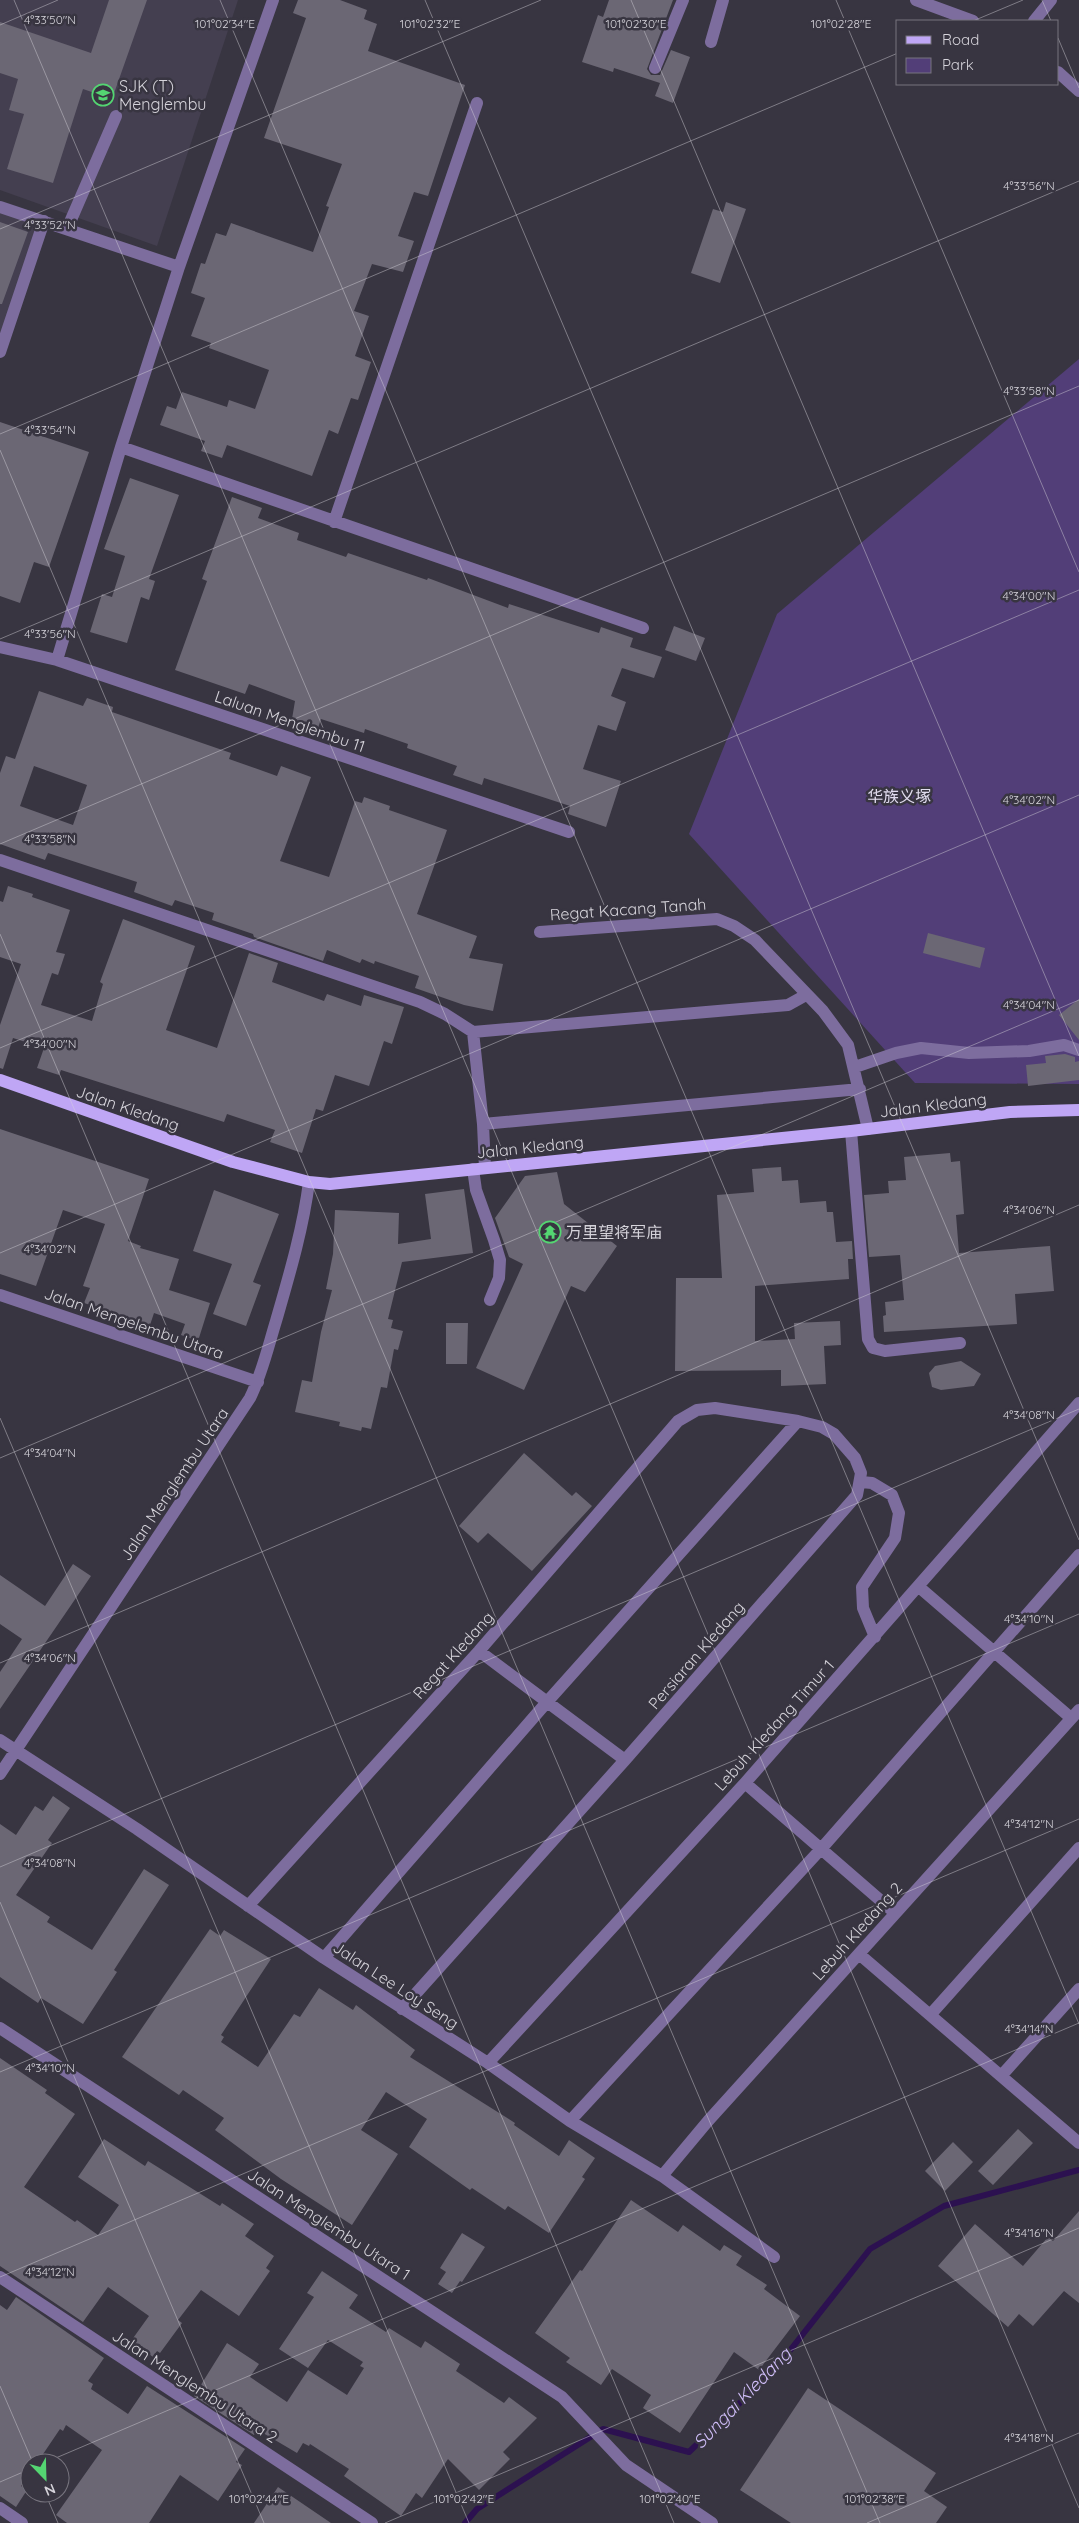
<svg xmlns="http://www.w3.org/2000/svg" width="1079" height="2523" font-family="Quicksand,'Noto Sans SC',sans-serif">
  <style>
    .built { fill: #443f50 }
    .green { fill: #523e78 }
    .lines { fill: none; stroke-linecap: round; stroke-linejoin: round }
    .stream { stroke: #2c1150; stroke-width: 6 }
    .building { fill: #6b6774; fill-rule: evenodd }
    .minor { stroke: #7d6d9e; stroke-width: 12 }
    .major { stroke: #bfa6f5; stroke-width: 12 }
    .ticks { fill: none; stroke: #d5d3da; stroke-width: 1; stroke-opacity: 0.45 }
    .labels { text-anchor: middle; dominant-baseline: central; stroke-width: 5; stroke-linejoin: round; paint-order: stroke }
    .poi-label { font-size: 16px; fill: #d5d3da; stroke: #383541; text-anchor: start }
    .street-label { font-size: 16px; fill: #d5d3da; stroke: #383541 }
    .park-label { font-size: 16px; fill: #e1dcef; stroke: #383541 }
    .water-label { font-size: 18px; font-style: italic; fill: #d0bef9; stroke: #383541 }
    .ticks-label { font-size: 12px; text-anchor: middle; fill: #d5d3da; stroke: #383541; stroke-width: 5; stroke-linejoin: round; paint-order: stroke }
  </style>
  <rect width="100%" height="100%" fill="#383541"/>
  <path class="built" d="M0,0H238L157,246L0,190Z
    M0,207L40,221L0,341Z"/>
  <path class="green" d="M1079,359V1084L915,1083L689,834L777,614Z"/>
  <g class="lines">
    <path class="stream" d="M465,2523L477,2509L603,2429L689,2452L777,2367L870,2249L944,2206L1079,2170"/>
  </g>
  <path class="building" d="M109,0H147L112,99L83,89L53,183L7,169L24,114L9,110L18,79L0,73V22L91,53Z
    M298,0H340L367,10L364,19L377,24L368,51L465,85L428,196L414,192L398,236L414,241L403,272L372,264L354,311L369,316L355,356L371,362L358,400L351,398L338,434L329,430L312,476L227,445L222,458L201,451L205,441L160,425L167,406L176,409L182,392L227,407L229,400L255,409L269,370L209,348L211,343L191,336L205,298L191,293L201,263L205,264L216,233L226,236L231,223L313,252L329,207L326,206L342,164L264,138L306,18L293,13Z
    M609,0H673L647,69L651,75H660L671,50L690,57L673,103L655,96L660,83L614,68L613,72L582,62L598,15L603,17Z
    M726,202L746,209L720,283L691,273L713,209L723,212Z
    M0,222L28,232L2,304H0Z
    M0,422L89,452L49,567L34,562L20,603L0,596Z
    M130,478L179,495L149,579L155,581L149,600L141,597L127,643L90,632L102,594L112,597L125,556L104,549Z
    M232,497L262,508L258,518L299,533L297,540L346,557L348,553L427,580L428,578L508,608L509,604L599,633L601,627L633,638L630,647L662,657L654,678L622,668L611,696L626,702L616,731L598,725L583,769L621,781L606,827L568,814L570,806L484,778L482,785L453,775L457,766L407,748L408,744L365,729L364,733L321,719L318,728L292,719L295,701L249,684L245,694L175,670L207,581L202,579Z
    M674,626L705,638L696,661L665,650Z
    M39,691L83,706L87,698L113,707L112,712L231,753L229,759L277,776L281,766L311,777L280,861L329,877L355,801L362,803L364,797L390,806L389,810L447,830L417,914L477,936L469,958L503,964L493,1011L464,1005L415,988L419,976L375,961L374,964L362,959L360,963L327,950L323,961L254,937L253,934L212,920L214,913L175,900L172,906L134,892L137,882L48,853L45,860L0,844V773L6,756L15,759ZM34,766L87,785L73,825L20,806Z
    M8,886L33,894L32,897L70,910L56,952L65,954L58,975L52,973L41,1005L92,1021L103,984L100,982L123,919L195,946L166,1030L217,1048L249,953L278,963L272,982L324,1001L327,994L361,1006L364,995L404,1007L392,1044L384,1041L369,1086L335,1075L323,1111L316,1109L302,1153L270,1142L275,1130L227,1114L224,1122L61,1070L59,1075L37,1068L44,1048L13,1038L3,1069L0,1068V1025L21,964L0,957V901L3,902Z
    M928,933L985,948L980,968L923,953Z
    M1079,999V1040L1059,1015Z
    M1065,1054L1075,1057V1062L1079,1061V1080L1028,1086L1026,1065L1046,1063L1045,1056Z
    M0,1129L149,1179L128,1241L141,1246L140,1248L179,1259L169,1290L210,1303L198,1341L181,1335L185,1324L154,1313L150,1325L84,1303L90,1288L83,1286L105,1224L63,1210L36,1286L0,1274Z
    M950,1153L951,1162L960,1161L964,1214L956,1215L959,1253L1050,1246L1054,1291L1015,1294L1017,1324L884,1332L883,1316L886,1315L885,1302L904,1300L900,1255L869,1257L864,1195L889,1193L888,1181L906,1180L904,1157Z
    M781,1167L782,1181L798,1180L800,1203L826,1201L827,1212H833L836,1242L852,1241L853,1259H848L849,1279L755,1286V1341L795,1339L794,1323L840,1321L841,1345L824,1346L826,1384L781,1386V1370L675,1371L676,1278H722L717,1195L754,1192L752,1169Z
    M557,1172L564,1204L617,1246L585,1292L571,1286L524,1390L476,1368L523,1264L509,1257L495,1218L525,1176Z
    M464,1189L473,1253L402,1262L388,1319L393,1320L391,1328L403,1331L398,1350L394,1349L387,1388L381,1387L371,1429L362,1427L361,1431L339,1426L340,1422L295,1412L302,1380L312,1382L321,1332L332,1290L326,1289L333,1254L335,1210L399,1213L398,1244L431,1239L425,1194Z
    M214,1190L279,1214L253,1282L261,1285L246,1326L213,1314L232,1264L193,1251Z
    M446,1323H468L467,1364H446Z
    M961,1361L981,1374L974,1386L941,1390L932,1387L929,1373L935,1366Z
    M524,1453L572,1496L576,1492L592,1506L532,1571L488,1533L478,1543L459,1526Z
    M73,1564L91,1576L0,1709V1672L22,1639L0,1624V1575L45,1606Z
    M53,1796L70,1808L48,1840L52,1843L16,1895L50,1917L47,1922L92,1950L144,1869L169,1885L114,1970L117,1972L83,2024L41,1998L38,2003L0,1977V1824L16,1835L35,1806L43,1811Z
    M210,1929L220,1936L224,1930L271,1959L221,2035L224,2037L221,2042L258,2067L294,2014L300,2017L319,1988L353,2010L356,2005L415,2050L410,2057L515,2123L514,2125L559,2156L569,2140L595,2158L582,2177L585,2179L549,2233L508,2206L505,2210L472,2188L470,2190L409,2147L427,2119L386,2092L361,2130L398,2154L352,2225L281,2179L215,2130L224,2118L183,2090L179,2095L122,2057Z
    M0,2058L47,2090L45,2093L75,2114L24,2187L75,2222L77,2220L98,2235L119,2205L78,2177L104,2139L145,2166L148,2161L220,2206L222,2203L254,2224L245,2236L274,2256L266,2268L270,2271L239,2316L201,2290L178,2320L182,2323L160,2353L157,2351L153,2357L131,2341L149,2316L108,2287L83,2322L0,2266Z
    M1018,2129L1033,2143L993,2185L978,2171Z
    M953,2142L973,2162L945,2191L925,2171Z
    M631,2200L678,2232L683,2225L720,2251L724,2245L742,2256L736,2265L767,2285L764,2289L800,2316L759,2370L734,2352L680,2433L643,2408L651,2395L612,2369L601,2385L566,2362L570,2358L535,2333L580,2270L582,2271Z
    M1079,2211V2303L1064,2291L1033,2326L1019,2314L1008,2327L938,2266L975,2224L1023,2266L1048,2237L1053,2241Z
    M462,2233L485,2247L462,2282L460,2281L452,2293L438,2284L446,2272L440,2268Z
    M322,2271L358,2295L349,2308L386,2332L389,2328L421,2348L425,2341L460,2364L456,2371L504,2403L509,2397L537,2418L503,2452L510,2459L479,2490L448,2459L422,2498L416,2493L401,2516L344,2476L349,2469L310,2444L309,2446L303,2443L297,2453L258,2430L254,2435L194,2396L227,2343L259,2364L250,2377L287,2402L308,2370L347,2395L364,2368L360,2366L363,2362L328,2340L308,2368L279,2349L314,2297L307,2293Z
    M16,2297L104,2358L88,2381L93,2384L91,2389L128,2414L147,2386L245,2449L236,2462L242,2465L218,2501L180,2475L149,2523H67L56,2515L102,2450L66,2425L63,2431L60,2429L37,2463H30V2473L21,2486L27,2490L16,2507L0,2496V2305L7,2310Z
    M808,2388L936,2473L924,2491L947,2507L936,2523H791L740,2490Z
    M278,2487L331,2523H254Z"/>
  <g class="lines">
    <path class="minor" d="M916,0L973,21
      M1034,21L1051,0
      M711,42L723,0
      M655,68L683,0
      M1058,72L1079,91
      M0,207L179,267
      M67,229L116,116
      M0,352L44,221
      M121,447L643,628
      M334,522L477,103
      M0,647L57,660L569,832
      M57,660L121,447L179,267L273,0
      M0,860L420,1002L445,1014L473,1032L788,1005L806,995
      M540,932L717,919L734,926L755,940L823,1011L848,1045L868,1129
      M473,1032L483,1124
      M855,1067L896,1053L921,1048L969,1053L1029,1051L1064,1045L1079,1050
      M851,1131L868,1339L873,1348L885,1351L960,1343
      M485,1168L483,1124L860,1089
      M473,1169L476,1190L494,1240L500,1260L499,1278L490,1300
      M0,1295L258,1382
      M861,1482L872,1483L892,1495L899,1513L895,1538L862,1587L863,1608L875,1637
      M919,1587L1071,1718
      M479,1651L625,1760
      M0,1740L137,1829L324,1958L488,2063L570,2121L662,2176L774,2257
      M0,1774L250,1398C262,1374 268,1347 276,1321C289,1276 303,1229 309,1182
      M745,1783L895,1913
      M248,1906L479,1651L678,1421L697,1410L715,1408L798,1421L822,1427L834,1434L855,1458L861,1473L857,1495L625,1760L402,2009
      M859,1954L1079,2143
      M324,1958L547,1702L798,1421
      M931,2014L1079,1848
      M0,2028L562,2397L626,2465L712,2523
      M488,2063L745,1783L1079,1403
      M1002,2075L1079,1989
      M570,2121L821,1849L1079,1555
      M662,2176L708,2121L1079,1710
      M0,2277L372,2523
      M0,2508L22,2523"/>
    <path class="major" d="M0,1080L233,1162L309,1182L330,1184L851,1131L1010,1112L1079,1110"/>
  </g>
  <path class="ticks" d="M14,0L1079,2508M220,0L1079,2024M425,0L1079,1540M631,0L1079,1056M836,0L1079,572M1042,0L1051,21M973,21L1023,0M0,25L58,0M1058,38L1079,88M0,229L541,0M0,434L898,53M0,450L880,2523M0,639L1079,181M0,844L1079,386M0,934L674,2523M0,1048L1079,590M0,1253L1079,795M0,1418L469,2523M0,1458L1079,1000M0,1663L1079,1205M0,1867L1079,1409M0,1902L264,2523M0,2072L1079,1614M0,2277L1079,1819M0,2386L33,2463M44,2463L1079,2023M0,2482L30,2469M45,2493L58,2523M385,2523L1079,2228M867,2523L1079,2433"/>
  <defs>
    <g id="school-ring" transform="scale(1.125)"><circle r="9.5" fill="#383541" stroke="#54d672" stroke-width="1.5"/><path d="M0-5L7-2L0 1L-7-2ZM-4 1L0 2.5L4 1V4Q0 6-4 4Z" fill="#54d672"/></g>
    <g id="temple-ring" transform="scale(1.125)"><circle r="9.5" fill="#383541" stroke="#54d672" stroke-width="1.5"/><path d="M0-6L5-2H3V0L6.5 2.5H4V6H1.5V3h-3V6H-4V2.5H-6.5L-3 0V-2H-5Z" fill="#54d672"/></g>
  </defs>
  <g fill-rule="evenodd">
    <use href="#school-ring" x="103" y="95"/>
    <use href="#temple-ring" x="550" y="1232"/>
  </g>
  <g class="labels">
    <g class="poi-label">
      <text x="119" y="86">SJK (T)<tspan x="119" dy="18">Menglembu</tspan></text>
      <text x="566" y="1232">万里望将军庙</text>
    </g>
    <g class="street-label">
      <text transform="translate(290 721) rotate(19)">Laluan Menglembu 11</text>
      <text transform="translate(628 909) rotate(-4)">Regat Kacang Tanah</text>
      <text transform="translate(933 1105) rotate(-7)">Jalan Kledang</text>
      <text transform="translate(128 1108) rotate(19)">Jalan Kledang</text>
      <text transform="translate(530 1147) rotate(-6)">Jalan Kledang</text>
      <text transform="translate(134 1323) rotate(19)">Jalan Mengelembu Utara</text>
      <text transform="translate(174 1484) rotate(-56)">Jalan Menglembu Utara</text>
      <text transform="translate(453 1655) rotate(-48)">Regat Kledang</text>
      <text transform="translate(696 1655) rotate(-49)">Persiaran Kledang</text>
      <text transform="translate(774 1725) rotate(-48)">Lebuh Kledang Timur 1</text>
      <text transform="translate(857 1931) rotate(-48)">Lebuh Kledang 2</text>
      <text transform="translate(396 1985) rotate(33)">Jalan Lee Loy Seng</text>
      <text transform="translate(329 2224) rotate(33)">Jalan Menglembu Utara 1</text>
      <text transform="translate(195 2386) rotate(33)">Jalan Menglembu Utara 2</text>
    </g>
    <g class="park-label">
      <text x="899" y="796">华族义塚</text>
    </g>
    <g class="water-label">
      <text transform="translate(742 2398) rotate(-46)">Sungai Kledang</text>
    </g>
  </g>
  <g class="ticks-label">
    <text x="50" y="24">4°33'50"N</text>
    <text x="225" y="28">101°02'34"E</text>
    <text x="430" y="28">101°02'32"E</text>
    <text x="636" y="28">101°02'30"E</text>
    <text x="841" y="28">101°02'28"E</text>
    <text x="1029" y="190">4°33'56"N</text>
    <text x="50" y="229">4°33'52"N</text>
    <text x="1029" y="395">4°33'58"N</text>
    <text x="50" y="434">4°33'54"N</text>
    <text x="1029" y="600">4°34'00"N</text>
    <text x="50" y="638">4°33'56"N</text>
    <text x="1029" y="804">4°34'02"N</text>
    <text x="50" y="843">4°33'58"N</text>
    <text x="1029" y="1009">4°34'04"N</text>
    <text x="50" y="1048">4°34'00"N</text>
    <text x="1029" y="1214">4°34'06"N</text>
    <text x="50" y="1253">4°34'02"N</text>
    <text x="1029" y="1419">4°34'08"N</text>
    <text x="50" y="1457">4°34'04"N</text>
    <text x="1029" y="1623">4°34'10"N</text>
    <text x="50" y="1662">4°34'06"N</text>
    <text x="1029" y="1828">4°34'12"N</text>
    <text x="50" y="1867">4°34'08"N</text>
    <text x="1029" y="2033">4°34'14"N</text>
    <text x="50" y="2072">4°34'10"N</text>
    <text x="1029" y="2237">4°34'16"N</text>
    <text x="50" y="2276">4°34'12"N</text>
    <text x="1029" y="2442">4°34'18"N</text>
    <text x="259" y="2503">101°02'44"E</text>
    <text x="464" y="2503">101°02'42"E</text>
    <text x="670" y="2503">101°02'40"E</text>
    <text x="875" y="2503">101°02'38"E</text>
  </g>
  <rect x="896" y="20" width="162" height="65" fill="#383541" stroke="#77747e"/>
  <rect x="906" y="36" width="25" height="8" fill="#bfa6f5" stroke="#77747e"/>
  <text x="942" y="45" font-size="15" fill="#d5d3da">Road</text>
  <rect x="906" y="58" width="25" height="15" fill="#523e78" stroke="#77747e"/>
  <text x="942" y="70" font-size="15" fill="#d5d3da">Park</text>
  <g transform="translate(45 2478) rotate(157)"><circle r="24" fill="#383541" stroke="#77747e"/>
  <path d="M0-4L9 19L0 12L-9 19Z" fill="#54d672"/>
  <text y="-8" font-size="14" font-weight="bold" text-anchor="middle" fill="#d5d3da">N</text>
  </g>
</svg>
